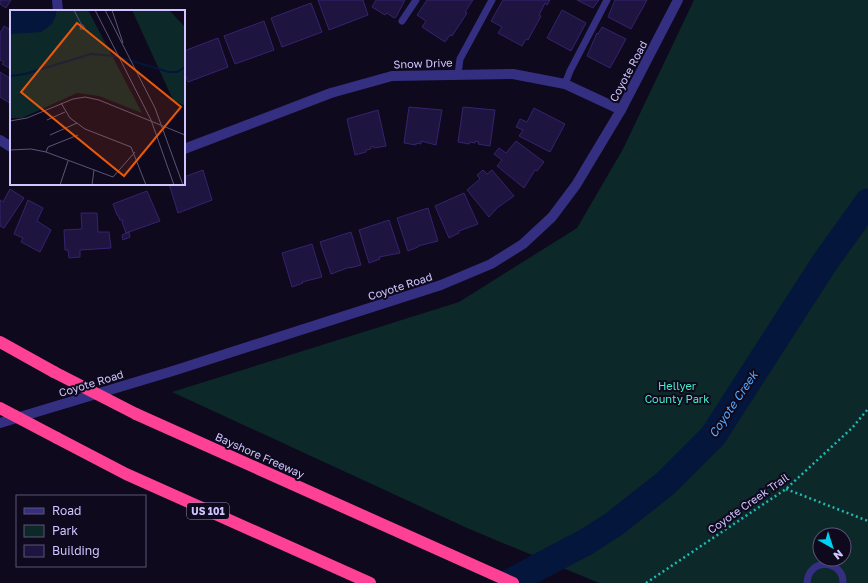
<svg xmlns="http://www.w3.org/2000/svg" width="868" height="583" font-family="'Golos Text',sans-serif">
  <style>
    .green { fill: #0c2828; fill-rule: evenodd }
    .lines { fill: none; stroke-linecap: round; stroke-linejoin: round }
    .river { stroke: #04163c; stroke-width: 27 }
    .building { fill: #1e1440; stroke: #35236f }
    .path { stroke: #20b9b5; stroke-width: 2.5; stroke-dasharray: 2 3; stroke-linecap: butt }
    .service { stroke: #352f82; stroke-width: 7 }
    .minor { stroke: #352f82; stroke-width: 10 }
    .tertiary { stroke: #352f82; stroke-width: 10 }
    .motorway { stroke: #ff4195; stroke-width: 12 }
    .motorway-bridge { stroke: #ff4195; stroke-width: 12 }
    .labels { text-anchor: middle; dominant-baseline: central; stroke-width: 4; stroke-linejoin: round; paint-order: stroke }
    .shield { fill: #0e091d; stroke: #958dbb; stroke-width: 1 }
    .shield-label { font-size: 10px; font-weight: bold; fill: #cfc6ff }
    .street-label { font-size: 11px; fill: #cfc6ff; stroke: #0e091d }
    .park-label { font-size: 11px; fill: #46ebc8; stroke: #0e091d }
    .water-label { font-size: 12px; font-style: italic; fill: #54a9ff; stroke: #0e091d }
    .inset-river { fill: none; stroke: #04163c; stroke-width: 2 }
    .inset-road { fill: none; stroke: #5b5577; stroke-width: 1 }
    .view { fill: #e8590c; fill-opacity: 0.15; stroke: #e8590c; stroke-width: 2 }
    .inset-edge { fill: none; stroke: #cfc6ff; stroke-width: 2 }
  </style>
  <rect width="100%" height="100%" fill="#0e091d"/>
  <path class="green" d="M694,0H868V583H599L467,528L172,392L459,302L577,228L623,149ZM820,535H844V559H820Z"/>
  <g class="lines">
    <path class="river" d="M508,583L586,542L614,524L666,483L713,436L825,262L868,202"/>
  </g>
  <path class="building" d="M0,0H11L6,8L0,4Z
    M318,0H363L368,15L329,30Z
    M376,0H405L396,17L394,18L387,13L385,15L372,7Z
    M427,0H473L465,12L467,13L452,36L450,35L445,42L422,27L426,21L417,15Z
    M503,0H550L547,5L545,3L539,15L541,16L528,40L526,39L522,46L498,33L502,27L491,21Z
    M577,0H599L593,8Z
    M615,0H647L631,29L608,17Z
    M311,3L322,32L282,47L271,18Z
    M562,10L586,23L571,51L547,38Z
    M264,21L274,50L235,64L224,36Z
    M4,26L11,30V69L2,64L4,62L0,60V33Z
    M602,27L626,39L610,68L587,56L597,33L598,34Z
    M218,38L228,67L188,82L184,71V51Z
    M0,72L11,79V104L0,97Z
    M409,107L442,110L436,145L421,141V144L416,143V145L404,143Z
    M463,107L495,110L490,146L478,144L479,142L475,141V143L470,142L469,144L458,142Z
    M534,108L565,124L550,152L519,136L523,130L516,127L520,119L527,122Z
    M378,110L386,146L374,148L373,146L371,147V149L366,150V152L355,155L347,119Z
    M516,141L544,162L537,171L535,170L524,188L497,166L502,160L494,154L499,148L506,153Z
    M203,170L212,200L178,213L169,184H184V177Z
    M483,170L487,174L492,170L514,196L497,208L489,217L467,190L480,179L477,175Z
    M10,189L24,198L4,228L0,226V200L3,202Z
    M147,191L160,221L126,233L122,222L123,220H120L118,215H117L113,204Z
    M464,193L478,224L459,231V233L449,238L435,206Z
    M28,200L43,208L37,221L51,230L40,252L21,242L23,238L14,234Z
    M428,208L438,241L418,246V247L408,251L397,218Z
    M81,213H97L98,232H109L111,248L80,250V257L69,258L68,250H65L64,230L82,229Z
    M389,220L400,253L379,257L380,259L369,263L359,230Z
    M129,232L130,237L123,240L122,235Z
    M351,232L361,265L350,268V267L331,274L320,242Z
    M312,244L322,277L302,282L303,283L292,287L282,253Z"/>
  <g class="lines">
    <path class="path" d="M786,489L868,521
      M646,583L786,489L852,428L868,409"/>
    <path class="service" d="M402,21L416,0
      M458,74L460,59L492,0
      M565,84L570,71L607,0
      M807,583C808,557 844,560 843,583"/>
    <path class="minor" d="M57,0L58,11
      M0,140L11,147
      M184,149L331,93L392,76L513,74L565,84L621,110"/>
    <path class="tertiary" d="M0,423L176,370L441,285L491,264L523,244L552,217L576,185L621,110L678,0"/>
    <path class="motorway" d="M0,342L54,372
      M136,414L513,583
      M57,438L126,474L370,583"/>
    <path class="motorway-bridge" d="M54,372L136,414
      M0,408L57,438"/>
  </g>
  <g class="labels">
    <rect class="shield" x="187" y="503" width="42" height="16" rx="3"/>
    <g class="shield-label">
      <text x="208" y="511">US 101</text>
    </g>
    <g class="street-label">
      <text transform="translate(423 63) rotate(-2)">Snow Drive</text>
      <text transform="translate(628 71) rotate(-62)">Coyote Road</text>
      <text transform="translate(400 286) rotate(-18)">Coyote Road</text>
      <text transform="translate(91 383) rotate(-17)">Coyote Road</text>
      <text transform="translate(260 455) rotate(24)">Bayshore Freeway</text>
      <text transform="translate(748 503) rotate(-35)">Coyote Creek Trail</text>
    </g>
    <g class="park-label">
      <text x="677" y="385">Hellyer<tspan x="677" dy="13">County Park</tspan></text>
    </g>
    <g class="water-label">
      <text transform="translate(733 404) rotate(-56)">Coyote Creek</text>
    </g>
  </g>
  <g transform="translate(10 10)">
    <rect width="175" height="175" fill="#0e091d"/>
    <path d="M0,0H78L132,103L89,86L67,83L12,108H0ZM122,0H159L175,17V96L163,90Z" fill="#0c2828"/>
    <path d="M0,0H46V5L42,14L31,22L0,24Z" fill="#04163c"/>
    <path class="inset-river" d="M0,66L15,64L81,44L105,46L159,62H167L175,57"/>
    <path class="inset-road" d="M64,0L71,14L74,16V19H70L71,14M85,0L141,110L164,175M95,0L145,98L173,175M102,0L113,33M51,93L60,108L75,119L121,137L136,175M37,110L55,102M0,111L17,108L63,89L75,87L89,90L175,125M40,125L67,113M0,140L21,139L36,142L103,167L125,142M36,142L38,137L68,125M50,175L58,151M82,175L84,160"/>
    <path class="view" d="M67,13L171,97L114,166L11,82Z"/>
    <rect width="175" height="175" class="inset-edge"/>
  </g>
  <rect x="16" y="495" width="130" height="72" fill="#0e091d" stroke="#5b5577"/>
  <rect x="24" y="508" width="20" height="6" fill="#352f82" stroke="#5b5577"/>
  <text x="52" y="515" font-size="12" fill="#cfc6ff">Road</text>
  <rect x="24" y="525" width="20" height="12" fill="#0c2828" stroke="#5b5577"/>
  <text x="52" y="535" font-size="12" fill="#cfc6ff">Park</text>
  <rect x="24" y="545" width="20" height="12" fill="#1e1440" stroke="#5b5577"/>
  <text x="52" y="555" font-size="12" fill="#cfc6ff">Building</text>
  <g transform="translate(832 547) rotate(141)"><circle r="19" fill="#0e091d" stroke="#5b5577"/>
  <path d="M0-3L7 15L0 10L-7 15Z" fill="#00d0f1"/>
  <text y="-6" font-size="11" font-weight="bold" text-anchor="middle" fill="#cfc6ff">N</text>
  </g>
</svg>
